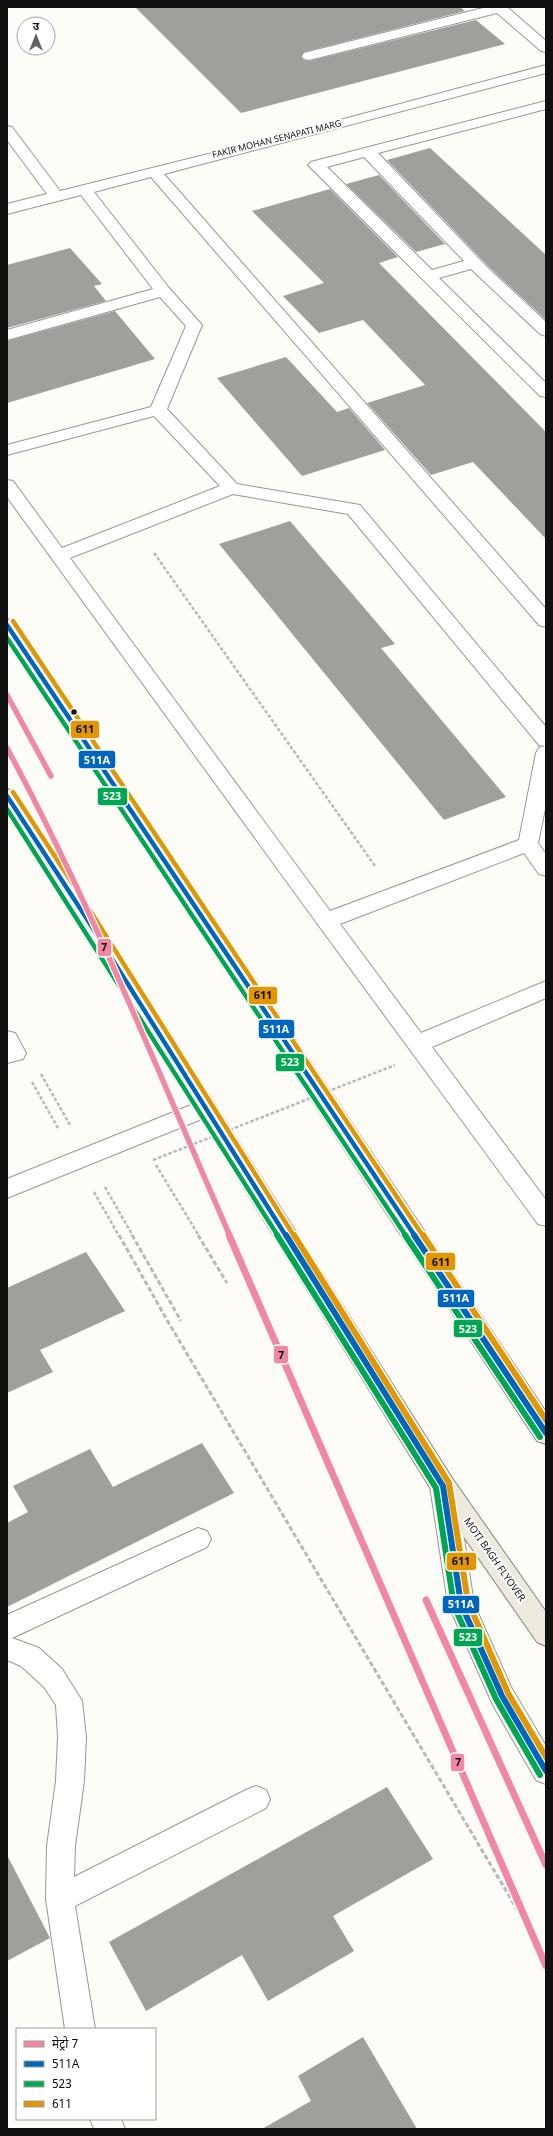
<svg xmlns="http://www.w3.org/2000/svg" width="553" height="2136" font-family="Georgia,'Noto Sans Devanagari',serif">
  <style>
    .building { fill: #a19f9c }
    .lines { fill: none; stroke-linecap: round; stroke-linejoin: round }
    .service-casing { stroke: #979795; stroke-width: 2 }
    .minor-casing { stroke: #979795; stroke-width: 2 }
    .tertiary-casing { stroke: #979795; stroke-width: 2 }
    .primary-casing { stroke: #858482; stroke-width: 2 }
    .path-far1 { stroke: #b9b9b8; stroke-width: 2.5; stroke-dasharray: 3.5 2; stroke-linecap: butt }
    .path { stroke: #b9b9b8; stroke-width: 3; stroke-dasharray: 5 2.5; stroke-linecap: butt }
    .service { fill: #fffffe; fill-rule: evenodd }
    .minor { fill: #fffffe; fill-rule: evenodd }
    .tertiary { fill: #fffffe; fill-rule: evenodd }
    .primary { fill: #ede9dc; fill-rule: evenodd }
    .path-bridge { stroke: #b9b9b8; stroke-width: 2.5; stroke-dasharray: 3.5 2; stroke-linecap: butt }
    .bus-1-far1-casing { stroke: #fff; stroke-width: 8 }
    .bus-1-casing { stroke: #fff; stroke-width: 9 }
    .bus-2-far1-casing { stroke: #fff; stroke-width: 8 }
    .bus-2-casing { stroke: #fff; stroke-width: 9 }
    .bus-3-far1-casing { stroke: #fff; stroke-width: 8 }
    .bus-3-casing { stroke: #fff; stroke-width: 9 }
    .bus-1-far1 { stroke: #0065bd; stroke-width: 4.5 }
    .bus-1 { stroke: #0065bd; stroke-width: 6 }
    .bus-2-far1 { stroke: #00a651; stroke-width: 4.5 }
    .bus-2 { stroke: #00a651; stroke-width: 6 }
    .bus-3-far1 { stroke: #e09702; stroke-width: 4.5 }
    .bus-3 { stroke: #e09702; stroke-width: 6 }
    .metro-1-far1-casing { stroke: #fff; stroke-width: 8 }
    .metro-1-casing { stroke: #fff; stroke-width: 10 }
    .metro-1-far1 { stroke: #f088a4; stroke-width: 5.5 }
    .metro-1 { stroke: #f088a4; stroke-width: 7 }
    .bus-dot { fill: #111; stroke: #fff; stroke-width: 1.5 }
    .labels { text-anchor: middle; dominant-baseline: central; stroke-width: 4; stroke-linejoin: round; paint-order: stroke }
    .far-street-label { font-size: 9px; fill: #111; stroke: #fff }
    .street-label { font-size: 10px; fill: #111; stroke: #fff }
    .line-badge { stroke: #fff; stroke-width: 1.5 }
    .badge-label { font-size: 11px; text-anchor: middle; font-weight: bold; fill: #fff }
    .pale-badge-label { font-size: 11px; text-anchor: middle; font-weight: bold; fill: #111 }
  </style>
  <rect width="100%" height="100%" fill="#fdfcf7"/>
  <path class="building" d="M135,7H460L465,11L304,52L301,57L304,60L309,61L476,20L505,44L241,113Z
    M430,148L546,255V320L489,267L387,160Z
    M379,175L445,244L416,252L346,184Z
    M330,189L398,257L379,263L546,432V539L473,462L431,475L367,403L425,385L363,320L319,333L283,296L324,283L252,211Z
    M70,248L102,284L94,286L106,301L7,328V265Z
    M115,311L155,359L7,403V341Z
    M286,357L337,412L349,408L385,450L302,476L217,378Z
    M290,521L395,644L381,648L506,797L444,820L219,544Z
    M86,1252L125,1311L40,1350L53,1372L7,1393V1288Z
    M202,1443L234,1493L7,1607V1523L28,1512L13,1486L90,1449L113,1487Z
    M387,1787L433,1859L333,1916L354,1951L268,2001L242,1955L146,2011L109,1942Z
    M7,1855L50,1938L7,1961Z
    M363,2037L417,2129H262L311,2101L298,2076Z"/>
  <g class="lines">
    <g class="service-casing">
      <path id="service" d="M546,101V109L378,153L488,268L546,322V336L540,334L471,269L439,278L546,383V397L540,396L308,165L311,162ZM364,157L464,261L432,270L327,167Z"/>
    </g>
    <g class="minor-casing">
      <path id="minor" d="M487,7H507L546,41V52L541,51L497,13L309,60L304,59L302,56L304,53Z
        M546,65V73L164,174L546,609V627L539,625L151,177L94,192L169,288L202,325L167,409L237,484L360,505L546,727V804L538,843L546,854V876L539,874L524,853L340,924L421,1033L546,981V998L432,1047L546,1200V1226L538,1224L319,926L7,497V480L13,481L62,548L220,486L154,416L7,455V445L151,407L186,326L160,297L7,340V330L153,289L81,195L7,214V204L47,194L7,140V126L12,127L60,191L284,135ZM233,494L348,514L539,745L545,746L539,748L536,753L519,840L330,911L70,558Z
        M7,1031L15,1033L26,1053L23,1059L7,1063Z
        M206,1099L214,1102L217,1108L214,1114L7,1198V1179Z
        M198,1528L207,1531L211,1539L207,1547L12,1638L39,1648L62,1669L82,1701L86,1737L84,1781L75,1846L74,1877L246,1790L256,1786L266,1790L270,1799L266,1808L75,1906L95,2029H65L46,1899L47,1846L56,1781L58,1737L56,1705L44,1687L21,1666L7,1660V1615Z
        M90,2119H121L125,2129H94Z"/>
    </g>
    <g class="tertiary-casing">
      <path id="tertiary" d="M443,1475L452,1478L456,1486L474,1604L511,1687L546,1746V1784L536,1780L493,1705L448,1604L430,1486L434,1478Z"/>
    </g>
    <g class="primary-casing">
      <path id="primary" d="M7,619L14,621L546,1412V1444L537,1441L7,639Z
        M7,789L14,791L94,914L452,1478L546,1612V1646L537,1642L434,1494L80,924L7,812Z"/>
    </g>
    <path class="path-far1" d="M154,553L375,866
      M41,1074L70,1125
      M32,1082L59,1130
      M156,1165L199,1236
      M105,1187L133,1236
      M94,1192L119,1236"/>
    <path class="path" d="M119,1235L167,1320L546,1958
      M132,1235L181,1321
      M198,1235L227,1283"/>
    <use href="#service" class="service"/>
    <use href="#minor" class="minor"/>
    <use href="#tertiary" class="tertiary"/>
    <use href="#primary" class="primary"/>
    <path class="path-bridge" d="M153,1160L395,1065"/>
    <g class="bus-1-far1-casing">
      <path id="bus-1-far1" d="M7,625L415,1236
        M7,796L87,919L286,1236"/>
    </g>
    <g class="bus-1-casing">
      <path id="bus-1" d="M286,1235L443,1486L461,1604L502,1696L546,1771
        M414,1235L546,1433"/>
    </g>
    <g class="bus-2-far1-casing">
      <path id="bus-2-far1" d="M7,638L406,1236
        M7,809L278,1236"/>
    </g>
    <g class="bus-2-casing">
      <path id="bus-2" d="M277,1235L436,1488L454,1606L496,1699L540,1775
        M405,1235L540,1437"/>
    </g>
    <g class="bus-3-far1-casing">
      <path id="bus-3-far1" d="M13,621L423,1236
        M13,792L93,915L294,1236"/>
    </g>
    <g class="bus-3-casing">
      <path id="bus-3" d="M294,1235L449,1483L468,1602L508,1693L546,1757
        M423,1235L546,1420"/>
    </g>
    <use href="#bus-1-far1" class="bus-1-far1"/>
    <use href="#bus-1" class="bus-1"/>
    <use href="#bus-2-far1" class="bus-2-far1"/>
    <use href="#bus-2" class="bus-2"/>
    <use href="#bus-3-far1" class="bus-3-far1"/>
    <use href="#bus-3" class="bus-3"/>
    <g class="metro-1-far1-casing">
      <path id="metro-1-far1" d="M7,695L51,776
        M7,748C92,906 158,1072 230,1236"/>
    </g>
    <g class="metro-1-casing">
      <path id="metro-1" d="M229,1235L546,1966
        M426,1600L546,1865"/>
    </g>
    <use href="#metro-1-far1" class="metro-1-far1"/>
    <use href="#metro-1" class="metro-1"/>
  </g>
  <circle class="bus-dot" cx="74" cy="712" r="3.5"/>
  <g class="labels">
    <g class="far-street-label">
      <text transform="translate(277 140) rotate(-14)">FAKIR MOHAN SENAPATI MARG</text>
    </g>
    <g class="street-label">
      <text transform="translate(494 1560) rotate(55)">MOTI BAGH FLYOVER</text>
    </g>
  </g>
  <g class="line-badge">
    <rect x="70" y="720" width="30" height="19" rx="4" fill="#e09702"/>
    <rect x="78" y="750" width="38" height="19" rx="4" fill="#0065bd"/>
    <rect x="97" y="787" width="31" height="19" rx="4" fill="#00a651"/>
    <rect x="97" y="938" width="15" height="19" rx="4" fill="#f088a4"/>
    <rect x="248" y="986" width="30" height="19" rx="4" fill="#e09702"/>
    <rect x="258" y="1019" width="37" height="20" rx="4" fill="#0065bd"/>
    <rect x="275" y="1053" width="30" height="19" rx="4" fill="#00a651"/>
    <rect x="425" y="1252" width="31" height="19" rx="4" fill="#e09702"/>
    <rect x="437" y="1289" width="38" height="19" rx="4" fill="#0065bd"/>
    <rect x="453" y="1319" width="30" height="19" rx="4" fill="#00a651"/>
    <rect x="273" y="1345" width="16" height="19" rx="4" fill="#f088a4"/>
    <rect x="446" y="1552" width="31" height="19" rx="4" fill="#e09702"/>
    <rect x="442" y="1595" width="38" height="19" rx="4" fill="#0065bd"/>
    <rect x="453" y="1628" width="30" height="19" rx="4" fill="#00a651"/>
    <rect x="450" y="1753" width="15" height="19" rx="4" fill="#f088a4"/>
  </g>
  <g class="badge-label">
    <text x="97" y="764">511A</text>
    <text x="112" y="800">523</text>
    <text x="276" y="1033">511A</text>
    <text x="290" y="1066">523</text>
    <text x="456" y="1302">511A</text>
    <text x="468" y="1333">523</text>
    <text x="461" y="1608">511A</text>
    <text x="468" y="1641">523</text>
  </g>
  <g class="pale-badge-label">
    <text x="85" y="733">611</text>
    <text x="104" y="951">7</text>
    <text x="263" y="999">611</text>
    <text x="441" y="1266">611</text>
    <text x="281" y="1359">7</text>
    <text x="461" y="1565">611</text>
    <text x="458" y="1766">7</text>
  </g>
  <rect width="553" height="2136" fill="none" stroke="#111111" stroke-width="16"/>
  <rect x="16" y="2028" width="140" height="92" fill="#ffffff" stroke="#a0a0a0"/>
  <rect x="24" y="2041" width="20" height="6" fill="#f088a4" stroke="#a0a0a0"/>
  <text x="52" y="2048" font-size="12" fill="#111111">मेट्रो 7</text>
  <rect x="24" y="2061" width="20" height="6" fill="#0065bd" stroke="#a0a0a0"/>
  <text x="52" y="2068" font-size="12" fill="#111111">511A</text>
  <rect x="24" y="2081" width="20" height="6" fill="#00a651" stroke="#a0a0a0"/>
  <text x="52" y="2088" font-size="12" fill="#111111">523</text>
  <rect x="24" y="2101" width="20" height="6" fill="#e09702" stroke="#a0a0a0"/>
  <text x="52" y="2108" font-size="12" fill="#111111">611</text>
  <g transform="translate(36 36)"><circle r="19" fill="#ffffff" stroke="#a0a0a0"/>
  <path d="M0-3L7 15L0 10L-7 15Z" fill="#646362"/>
  <text y="-6" font-size="11" font-weight="bold" text-anchor="middle" fill="#111111">उ</text>
  </g>
</svg>
